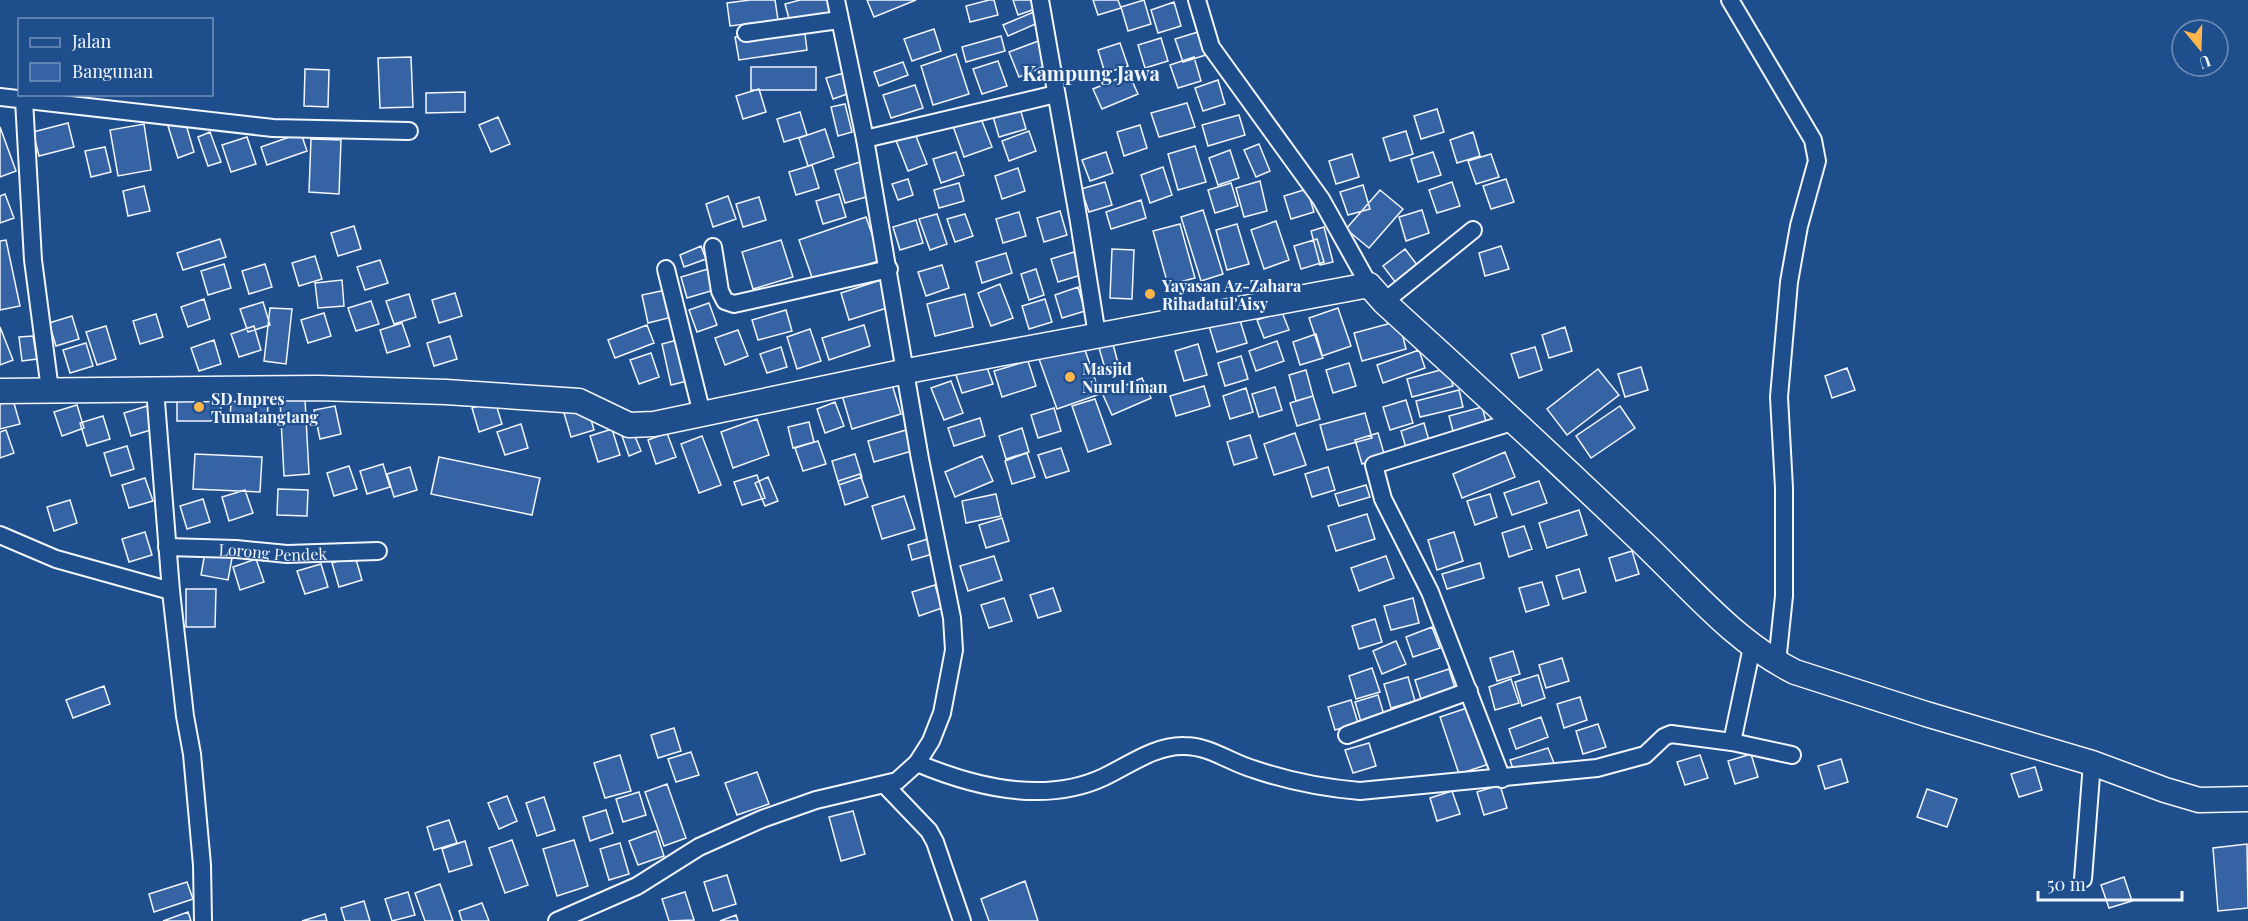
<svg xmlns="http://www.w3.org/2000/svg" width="2248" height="921" font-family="'Playfair Display',serif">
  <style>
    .building { fill: #3563a3; stroke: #f2f6ff; stroke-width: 1.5 }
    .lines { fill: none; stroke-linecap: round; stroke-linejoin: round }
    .street-casing { stroke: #f2f6ff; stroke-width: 20 }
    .secondary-casing { stroke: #f2f6ff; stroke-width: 27 }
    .street { stroke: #1f4e8c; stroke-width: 16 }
    .secondary { stroke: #1f4e8c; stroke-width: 24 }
    .poi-dot { fill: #ffb74d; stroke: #1f4e8c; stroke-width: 2 }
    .labels { text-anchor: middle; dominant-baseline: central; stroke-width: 4.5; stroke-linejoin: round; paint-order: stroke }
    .poi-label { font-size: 16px; font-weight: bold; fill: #f2f6ff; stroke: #1f4e8c; text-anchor: start }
    .street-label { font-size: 16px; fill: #f2f6ff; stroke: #1f4e8c }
    .quarter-label { font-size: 20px; font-weight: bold; fill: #f2f6ff; stroke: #1f4e8c }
  </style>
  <rect width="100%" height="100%" fill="#1f4e8c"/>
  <path class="building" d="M750,0H775L778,20L730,26L727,3Z
    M800,0H831L834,11L790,22L785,4Z
    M867,0H916L874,17Z
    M989,0H994L998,15L970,22L966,6Z
    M1013,0H1039L1041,7L1018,15Z
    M1093,0H1118L1121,8L1098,15Z
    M1144,0L1151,24L1128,31L1121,7Z
    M1174,2L1181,26L1158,33L1151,10Z
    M1036,11L1040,22L1008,36L1003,25Z
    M804,26L807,50L739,60L735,37Z
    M934,29L941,51L912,61L904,39Z
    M1198,32L1206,55L1183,62L1175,39Z
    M1001,36L1005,51L966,62L962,47Z
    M1161,38L1168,61L1145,68L1138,45Z
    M1041,40L1050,64L1019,77L1009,52Z
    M1120,43L1128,66L1105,73L1098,50Z
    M956,54L969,94L933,105L921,66Z
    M411,57L413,107L380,108L378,58Z
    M1194,57L1201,81L1178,88L1170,65Z
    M998,61L1007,86L982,94L973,69Z
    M903,62L908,75L879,86L874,72Z
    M751,67H816V90H751Z
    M305,69L329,70L328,107L304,106Z
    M844,73L850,93L833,99L826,78Z
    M1129,74L1138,94L1102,109L1093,89Z
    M1218,80L1225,104L1203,111L1195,88Z
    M915,85L923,108L891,118L883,95Z
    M759,89L766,112L743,119L736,96Z
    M465,92V112L426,113V93Z
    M1187,103L1195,127L1159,137L1151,113Z
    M845,104L852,132L838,136L831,107Z
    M1019,105L1026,129L999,137L992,113Z
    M1437,109L1444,132L1421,139L1414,116Z
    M800,112L807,135L784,142L777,119Z
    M1239,115L1245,135L1208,146L1202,125Z
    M980,116L992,147L964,157L953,126Z
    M498,117L510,144L491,152L479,125Z
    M185,121L194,152L178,158L168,126Z
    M68,123L74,147L39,156L33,132Z
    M144,124L151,170L118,176L110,130Z
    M1140,125L1147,148L1124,156L1117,132Z
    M0,127L16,171L0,177Z
    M825,129L834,157L808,166L799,138Z
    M914,131L927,164L908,171L895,138Z
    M1029,131L1036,151L1009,161L1002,141Z
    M1406,131L1413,154L1390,161L1383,138Z
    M210,132L221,162L208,166L198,137Z
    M1473,132L1480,156L1457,163L1450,140Z
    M301,133L307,151L267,165L261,147Z
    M247,137L256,164L231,172L222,145Z
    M311,139L341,140L339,194L309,192Z
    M1259,144L1270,171L1256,177L1244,150Z
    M1195,146L1206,182L1178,190L1168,154Z
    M105,147L111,172L91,177L85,151Z
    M1230,150L1239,178L1218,185L1209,158Z
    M956,152L964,175L941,183L933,159Z
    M1106,152L1113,173L1090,181L1082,160Z
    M1433,152L1441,175L1418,182L1411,159Z
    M1352,154L1359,177L1336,184L1329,161Z
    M1491,154L1499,177L1476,184L1468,161Z
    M863,161L873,195L845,203L835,170Z
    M812,165L819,188L796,195L789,172Z
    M1163,167L1172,195L1150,203L1141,175Z
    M1018,168L1025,191L1002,199L995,176Z
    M908,179L913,195L898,200L892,184Z
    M1506,179L1514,202L1491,209L1483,186Z
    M1260,181L1267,211L1244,217L1236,188Z
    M1105,182L1112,205L1089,212L1081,189Z
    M1452,182L1460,206L1437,213L1429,190Z
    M959,183L964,201L939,208L934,190Z
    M1231,183L1238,206L1215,213L1208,190Z
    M1363,185L1370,209L1348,215L1340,192Z
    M144,186L150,211L128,216L123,191Z
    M1307,189L1314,212L1291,219L1284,196Z
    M1380,190L1403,209L1369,248L1346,229Z
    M5,194L14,218L0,223V196Z
    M839,194L846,217L823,224L816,201Z
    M728,196L736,219L713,227L706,204Z
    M759,197L766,220L743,227L736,204Z
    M1141,200L1146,218L1111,229L1106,212Z
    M1203,210L1223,274L1201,281L1181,217Z
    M1422,210L1429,233L1406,241L1399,217Z
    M1060,211L1067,235L1044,242L1037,218Z
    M1019,212L1026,236L1003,243L996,219Z
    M937,214L947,244L930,250L919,219Z
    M965,214L973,236L955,242L947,219Z
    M866,217L881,260L814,283L799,240Z
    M916,220L923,243L900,250L893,227Z
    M1276,221L1289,260L1264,269L1251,230Z
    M1180,224L1195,278L1168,285L1153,231Z
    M1237,224L1249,264L1227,270L1216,230Z
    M354,226L361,249L338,256L331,233Z
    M1324,227L1333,262L1320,265L1311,231Z
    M220,239L226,257L183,270L177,253Z
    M1317,239L1324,262L1301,269L1294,246Z
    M6,240L20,306L0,310V241Z
    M781,240L793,277L753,289L742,252Z
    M701,246L706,259L684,267L680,255Z
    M1501,246L1509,269L1485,276L1479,253Z
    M1112,249L1134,250L1132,299L1110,298Z
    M1405,249L1421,270L1399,287L1383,266Z
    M1074,252L1081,275L1058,282L1051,259Z
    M1006,253L1012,273L982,283L976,262Z
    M315,256L322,279L299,286L292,263Z
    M380,260L388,283L365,290L357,267Z
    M224,264L231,288L208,295L201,271Z
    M265,264L272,287L249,294L242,271Z
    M942,265L949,288L926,296L918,272Z
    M708,269L714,290L687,298L681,277Z
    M1036,269L1044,295L1029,300L1021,274Z
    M884,279L893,306L849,320L841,293Z
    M342,280L344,306L318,308L315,283Z
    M1000,284L1013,318L991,326L978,293Z
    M1078,287L1085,311L1062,318L1055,295Z
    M666,290L672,317L648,323L642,295Z
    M455,293L462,316L439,323L432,300Z
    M409,294L416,317L394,324L386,301Z
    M965,294L973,327L935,336L927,304Z
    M204,299L210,319L188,327L181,307Z
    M1045,299L1052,322L1029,329L1022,306Z
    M371,301L379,324L356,331L348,308Z
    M263,302L270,325L248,332L240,309Z
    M709,303L717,325L697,332L689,310Z
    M270,308L292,309L286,364L264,361Z
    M1338,308L1351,346L1322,356L1309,318Z
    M786,310L792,331L758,340L752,320Z
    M1282,312L1289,330L1264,338L1257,320Z
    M324,313L331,336L308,343L301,320Z
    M156,314L163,337L140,344L133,321Z
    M72,316L79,339L56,346L49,323Z
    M1239,317L1247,343L1217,352L1209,326Z
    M1399,321L1406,349L1362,361L1354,333Z
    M402,323L410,346L387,353L380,330Z
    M647,325L654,343L615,358L608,340Z
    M864,325L870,346L829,360L822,338Z
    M106,326L116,359L97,365L86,332Z
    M254,326L261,350L239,357L231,334Z
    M0,327L13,360L0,365Z
    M1565,327L1572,351L1549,358L1542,335Z
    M810,329L821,361L797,369L787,337Z
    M738,330L748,356L725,365L715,338Z
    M1316,334L1323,358L1300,365L1293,342Z
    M33,336L37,359L22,361L19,337Z
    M450,336L457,359L434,366L427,343Z
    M214,340L221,364L199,371L191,348Z
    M677,340L687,381L671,385L662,344Z
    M1277,341L1284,361L1256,371L1249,351Z
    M86,343L93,366L70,373L63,350Z
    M1083,344L1100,394L1057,409L1039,359Z
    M1113,344L1120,371L1107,375L1099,348Z
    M1198,344L1207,375L1184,381L1175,351Z
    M781,347L787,367L767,373L760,354Z
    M1535,347L1542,370L1519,378L1511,354Z
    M1419,350L1425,368L1383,383L1377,365Z
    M651,353L659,377L639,384L630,360Z
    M1241,356L1248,379L1225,386L1218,363Z
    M1028,361L1036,386L1002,397L994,371Z
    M985,362L993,384L962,393L955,372Z
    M1349,363L1356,386L1333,393L1326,370Z
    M1641,367L1648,390L1625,397L1618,374Z
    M1448,368L1453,386L1412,397L1407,379Z
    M1847,368L1855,390L1832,398L1825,376Z
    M1598,369L1619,395L1567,435L1547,409Z
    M1306,370L1313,396L1296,401L1289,375Z
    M1142,378L1151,398L1112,415L1103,395Z
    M891,381L901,414L852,429L842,395Z
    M951,381L963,413L944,420L931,388Z
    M1204,386L1210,406L1176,416L1170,396Z
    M1275,387L1282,410L1259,417L1252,394Z
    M1246,388L1253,412L1230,419L1223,396Z
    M232,390L269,393L267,420L230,417Z
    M1459,390L1463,407L1420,417L1416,401Z
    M221,392V421H177V393Z
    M1313,396L1320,419L1297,426L1290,403Z
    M305,399L309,474L284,476L280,400Z
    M1095,399L1111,444L1088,452L1072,406Z
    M13,400L20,424L0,429V404Z
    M1406,400L1413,423L1390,430L1383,407Z
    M495,401L502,424L479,432L472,408Z
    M835,402L844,426L825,433L817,409Z
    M77,405L84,428L62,436L54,412Z
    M147,406L154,429L131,436L124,413Z
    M335,406L341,434L320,439L314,410Z
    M587,406L594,430L571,437L564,413Z
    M1620,406L1635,428L1591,458L1576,436Z
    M1482,407L1487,425L1454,435L1449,416Z
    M1054,408L1061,431L1038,438L1031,415Z
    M1365,413L1372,438L1327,450L1320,425Z
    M103,416L110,439L87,446L80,423Z
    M980,418L985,436L954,446L948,428Z
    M757,419L769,455L733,468L721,432Z
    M809,422L814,442L793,448L788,427Z
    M1424,423L1430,444L1407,451L1401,431Z
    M521,424L528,448L505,455L497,432Z
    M1022,428L1029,452L1006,459L999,436Z
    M612,429L620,455L598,462L590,436Z
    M632,429L641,451L629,456L621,433Z
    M6,430L14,453L0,458V432Z
    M906,430L912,451L874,462L868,441Z
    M667,433L676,457L656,464L648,440Z
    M1295,433L1306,465L1274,475L1264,444Z
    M1378,433L1385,457L1362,464L1355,440Z
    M1250,435L1257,458L1234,465L1227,442Z
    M702,436L721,485L699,493L681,444Z
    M818,441L826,464L803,471L795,448Z
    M127,446L134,469L111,476L104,453Z
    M1061,448L1069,471L1046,478L1038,455Z
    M1505,452L1515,477L1462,498L1453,474Z
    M1027,453L1035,477L1012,484L1005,461Z
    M195,454L262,457L260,492L193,489Z
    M855,454L862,477L839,485L832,461Z
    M982,456L993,481L955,497L945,472Z
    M439,457L540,478L532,515L431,494Z
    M383,464L390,487L367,494L360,471Z
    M349,466L357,489L334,496L327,473Z
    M410,467L417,490L394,497L387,474Z
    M1328,467L1335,490L1312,497L1305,474Z
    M860,474L868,497L845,505L838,481Z
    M757,475L765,498L742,505L734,482Z
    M768,477L778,501L765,506L755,483Z
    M145,478L153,501L129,508L122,485Z
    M1539,481L1547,503L1512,515L1504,493Z
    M1366,485L1370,497L1339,506L1335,494Z
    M278,489L308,490L307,516L277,515Z
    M245,490L253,513L229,521L222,497Z
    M996,494L1001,516L966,523L962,501Z
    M1490,494L1497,517L1475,525L1467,501Z
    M904,496L915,529L882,539L872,506Z
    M203,499L210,522L187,529L180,506Z
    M70,500L77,523L54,531L47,507Z
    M1579,510L1587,535L1547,548L1539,523Z
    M1367,514L1375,539L1336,551L1328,526Z
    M1002,518L1009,541L986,548L979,525Z
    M1524,526L1532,549L1509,557L1502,533Z
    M145,532L152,555L129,562L122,539Z
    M1454,532L1463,561L1437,570L1428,540Z
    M931,538L936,553L912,560L908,545Z
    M1632,551L1639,574L1616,581L1609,558Z
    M205,552L232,558L228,580L201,575Z
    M355,556L362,580L339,587L332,563Z
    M994,556L1002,580L968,591L960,566Z
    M1386,556L1394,578L1359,591L1351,568Z
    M256,559L264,582L240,590L233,567Z
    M1480,563L1484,578L1447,589L1442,574Z
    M321,564L328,587L305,594L297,571Z
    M1579,569L1586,592L1563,599L1556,576Z
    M1542,582L1549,605L1526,612L1519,588Z
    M935,585L942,608L919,616L912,592Z
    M1053,588L1061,611L1038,618L1030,595Z
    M186,589H216L215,627H186Z
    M1004,598L1012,621L989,628L981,605Z
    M1413,598L1419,623L1391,630L1384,606Z
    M1375,619L1382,642L1359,649L1352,626Z
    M1432,627L1440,648L1413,657L1406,637Z
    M1396,641L1406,664L1382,674L1373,651Z
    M1513,651L1520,674L1497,681L1490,658Z
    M1562,658L1569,681L1546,688L1539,665Z
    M1372,668L1380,692L1356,699L1349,676Z
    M1449,669L1456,691L1422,702L1415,680Z
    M1538,675L1545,698L1522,706L1515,682Z
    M1408,677L1415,701L1391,708L1384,684Z
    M1511,679L1519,703L1495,710L1489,687Z
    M104,686L110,704L73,718L66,700Z
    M1378,695L1385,718L1362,725L1355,702Z
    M1580,697L1587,720L1564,728L1557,704Z
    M1351,700L1358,723L1335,730L1328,707Z
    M1470,707L1489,764L1459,774L1440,717Z
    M1541,717L1548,737L1516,749L1509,729Z
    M1598,724L1606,747L1583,754L1576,731Z
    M674,728L681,751L658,758L651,735Z
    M1369,743L1376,766L1353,773L1345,750Z
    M1548,748L1554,763L1515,775L1510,760Z
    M691,752L699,775L676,782L668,759Z
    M1751,754L1758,777L1735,784L1728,761Z
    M620,755L631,791L605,798L594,763Z
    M1700,755L1708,778L1685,785L1677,762Z
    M1841,759L1848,782L1825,789L1818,766Z
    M2035,767L2042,790L2019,797L2011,774Z
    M757,772L769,804L737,815L725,783Z
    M667,784L686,838L664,846L645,792Z
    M1500,785L1507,808L1484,815L1477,792Z
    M1927,789L1957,799L1947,827L1917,817Z
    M1452,791L1460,814L1437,821L1430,798Z
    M639,792L646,815L623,822L616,799Z
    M507,796L517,821L499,829L488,803Z
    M544,797L555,830L537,836L526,803Z
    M606,810L613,833L590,841L583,817Z
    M853,811L865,854L841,861L829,817Z
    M449,820L457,843L434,850L427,827Z
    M656,831L664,856L638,865L629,841Z
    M512,840L528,885L505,893L489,848Z
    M574,840L588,886L557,896L543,849Z
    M465,841L472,865L449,872L442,849Z
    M620,843L629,874L609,880L600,849Z
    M2247,844L2248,908L2218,911L2213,848Z
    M727,875L736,904L713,911L704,882Z
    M2124,877L2132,901L2109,908L2101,885Z
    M1025,881L1038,921H989L981,899Z
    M187,882L193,899L154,912L149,894Z
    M440,884L453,921H425L415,893Z
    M408,892L415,915L392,921L385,899Z
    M685,892L694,920L669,921L662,899Z
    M364,901L370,921H345L341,908Z
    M482,903L489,921H462L459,911Z
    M188,912L191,921H163Z
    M325,914L327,921H302Z
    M736,915L738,921H720Z"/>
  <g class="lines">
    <g class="street-casing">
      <g id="street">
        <path d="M1040,0L1079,222L1097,335"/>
        <path d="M1197,0L1211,47L1321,199L1369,285"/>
        <path d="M1730,0L1813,140L1817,161L1799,226L1789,282L1779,397L1784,488V596L1777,663"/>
        <path d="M746,33L839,20"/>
        <path d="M0,97L273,128L409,131"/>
        <path d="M24,100L33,260L50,390"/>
        <path d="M865,139L1056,94"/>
        <path d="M713,247L720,291L725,301L734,304L889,269"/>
        <path d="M666,269L702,414"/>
        <path d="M1384,302L1473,230"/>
        <path d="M155,389L171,591L185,716L192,754L202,865L203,921"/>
        <path d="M0,535L56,559L171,591"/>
        <path id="s1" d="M167,547L236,549L287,554L378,551"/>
        <path d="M1347,735L1469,691"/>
        <path d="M1732,742L1752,647"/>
        <path d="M917,763C974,787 1044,805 1104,777C1129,765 1156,745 1184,746C1210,746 1229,762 1253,769C1288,781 1323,788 1360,791L1597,768L1645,755L1664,737L1671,734L1732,742L1792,755"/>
        <path d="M1502,779L1430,592L1383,499L1374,465L1515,421"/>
        <path d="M885,785L929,831L935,842L962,921"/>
        <path d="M2083,879L2092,763"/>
        <path d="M557,921L637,886L699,847L762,819L816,800L897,781L917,763L931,741L942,713L954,650L952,618L920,459L865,139L836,0"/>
      </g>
    </g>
    <g class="secondary-casing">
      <path id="secondary" d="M0,391L318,388L446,392L579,401L629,425L654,424L907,371L1369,285L1384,302C1470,380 1556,460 1640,540C1690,587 1733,641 1795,672L1926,714L2092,763L2165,790L2199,800L2248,799"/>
    </g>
    <use href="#street" class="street"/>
    <use href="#secondary" class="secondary"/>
  </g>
  <g class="poi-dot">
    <circle cx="1150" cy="294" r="6"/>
    <circle cx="1070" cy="377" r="6"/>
    <circle cx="199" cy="407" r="6"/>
  </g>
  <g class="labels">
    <g class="poi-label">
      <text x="1162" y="285">Yayasan Az-Zahara<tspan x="1162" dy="18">Rihadatul'Aisy</tspan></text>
      <text x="1082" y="368">Masjid<tspan x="1082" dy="18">Nurul Iman</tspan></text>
      <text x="211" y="398">SD Inpres<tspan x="211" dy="18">Tumatangtang</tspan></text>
    </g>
    <g class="street-label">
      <text stroke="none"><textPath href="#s1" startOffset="106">Lorong Pendek</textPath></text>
    </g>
    <g class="quarter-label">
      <text x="1091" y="72">Kampung Jawa</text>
    </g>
  </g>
  <rect x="18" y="18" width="195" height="78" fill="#1f4e8c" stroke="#7391ba" stroke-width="1.5"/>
  <rect x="30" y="38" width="30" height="9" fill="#1f4e8c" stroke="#7391ba" stroke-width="1.5"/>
  <text x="72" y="48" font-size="18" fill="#f2f6ff">Jalan</text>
  <rect x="30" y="63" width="30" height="18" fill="#3563a3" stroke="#7391ba" stroke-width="1.5"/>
  <text x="72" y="78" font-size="18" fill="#f2f6ff">Bangunan</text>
  <g transform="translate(2200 48) rotate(161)"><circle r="28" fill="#1f4e8c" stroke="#7391ba" stroke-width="1.5"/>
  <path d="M0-4.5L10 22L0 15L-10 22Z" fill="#ffb74d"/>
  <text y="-9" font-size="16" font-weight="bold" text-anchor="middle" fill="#f2f6ff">U</text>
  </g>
  <path d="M2038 891v9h144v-9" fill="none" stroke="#f2f6ff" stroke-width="3"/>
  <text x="2047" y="891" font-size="18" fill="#f2f6ff" stroke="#1f4e8c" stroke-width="4.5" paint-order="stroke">50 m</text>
</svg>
